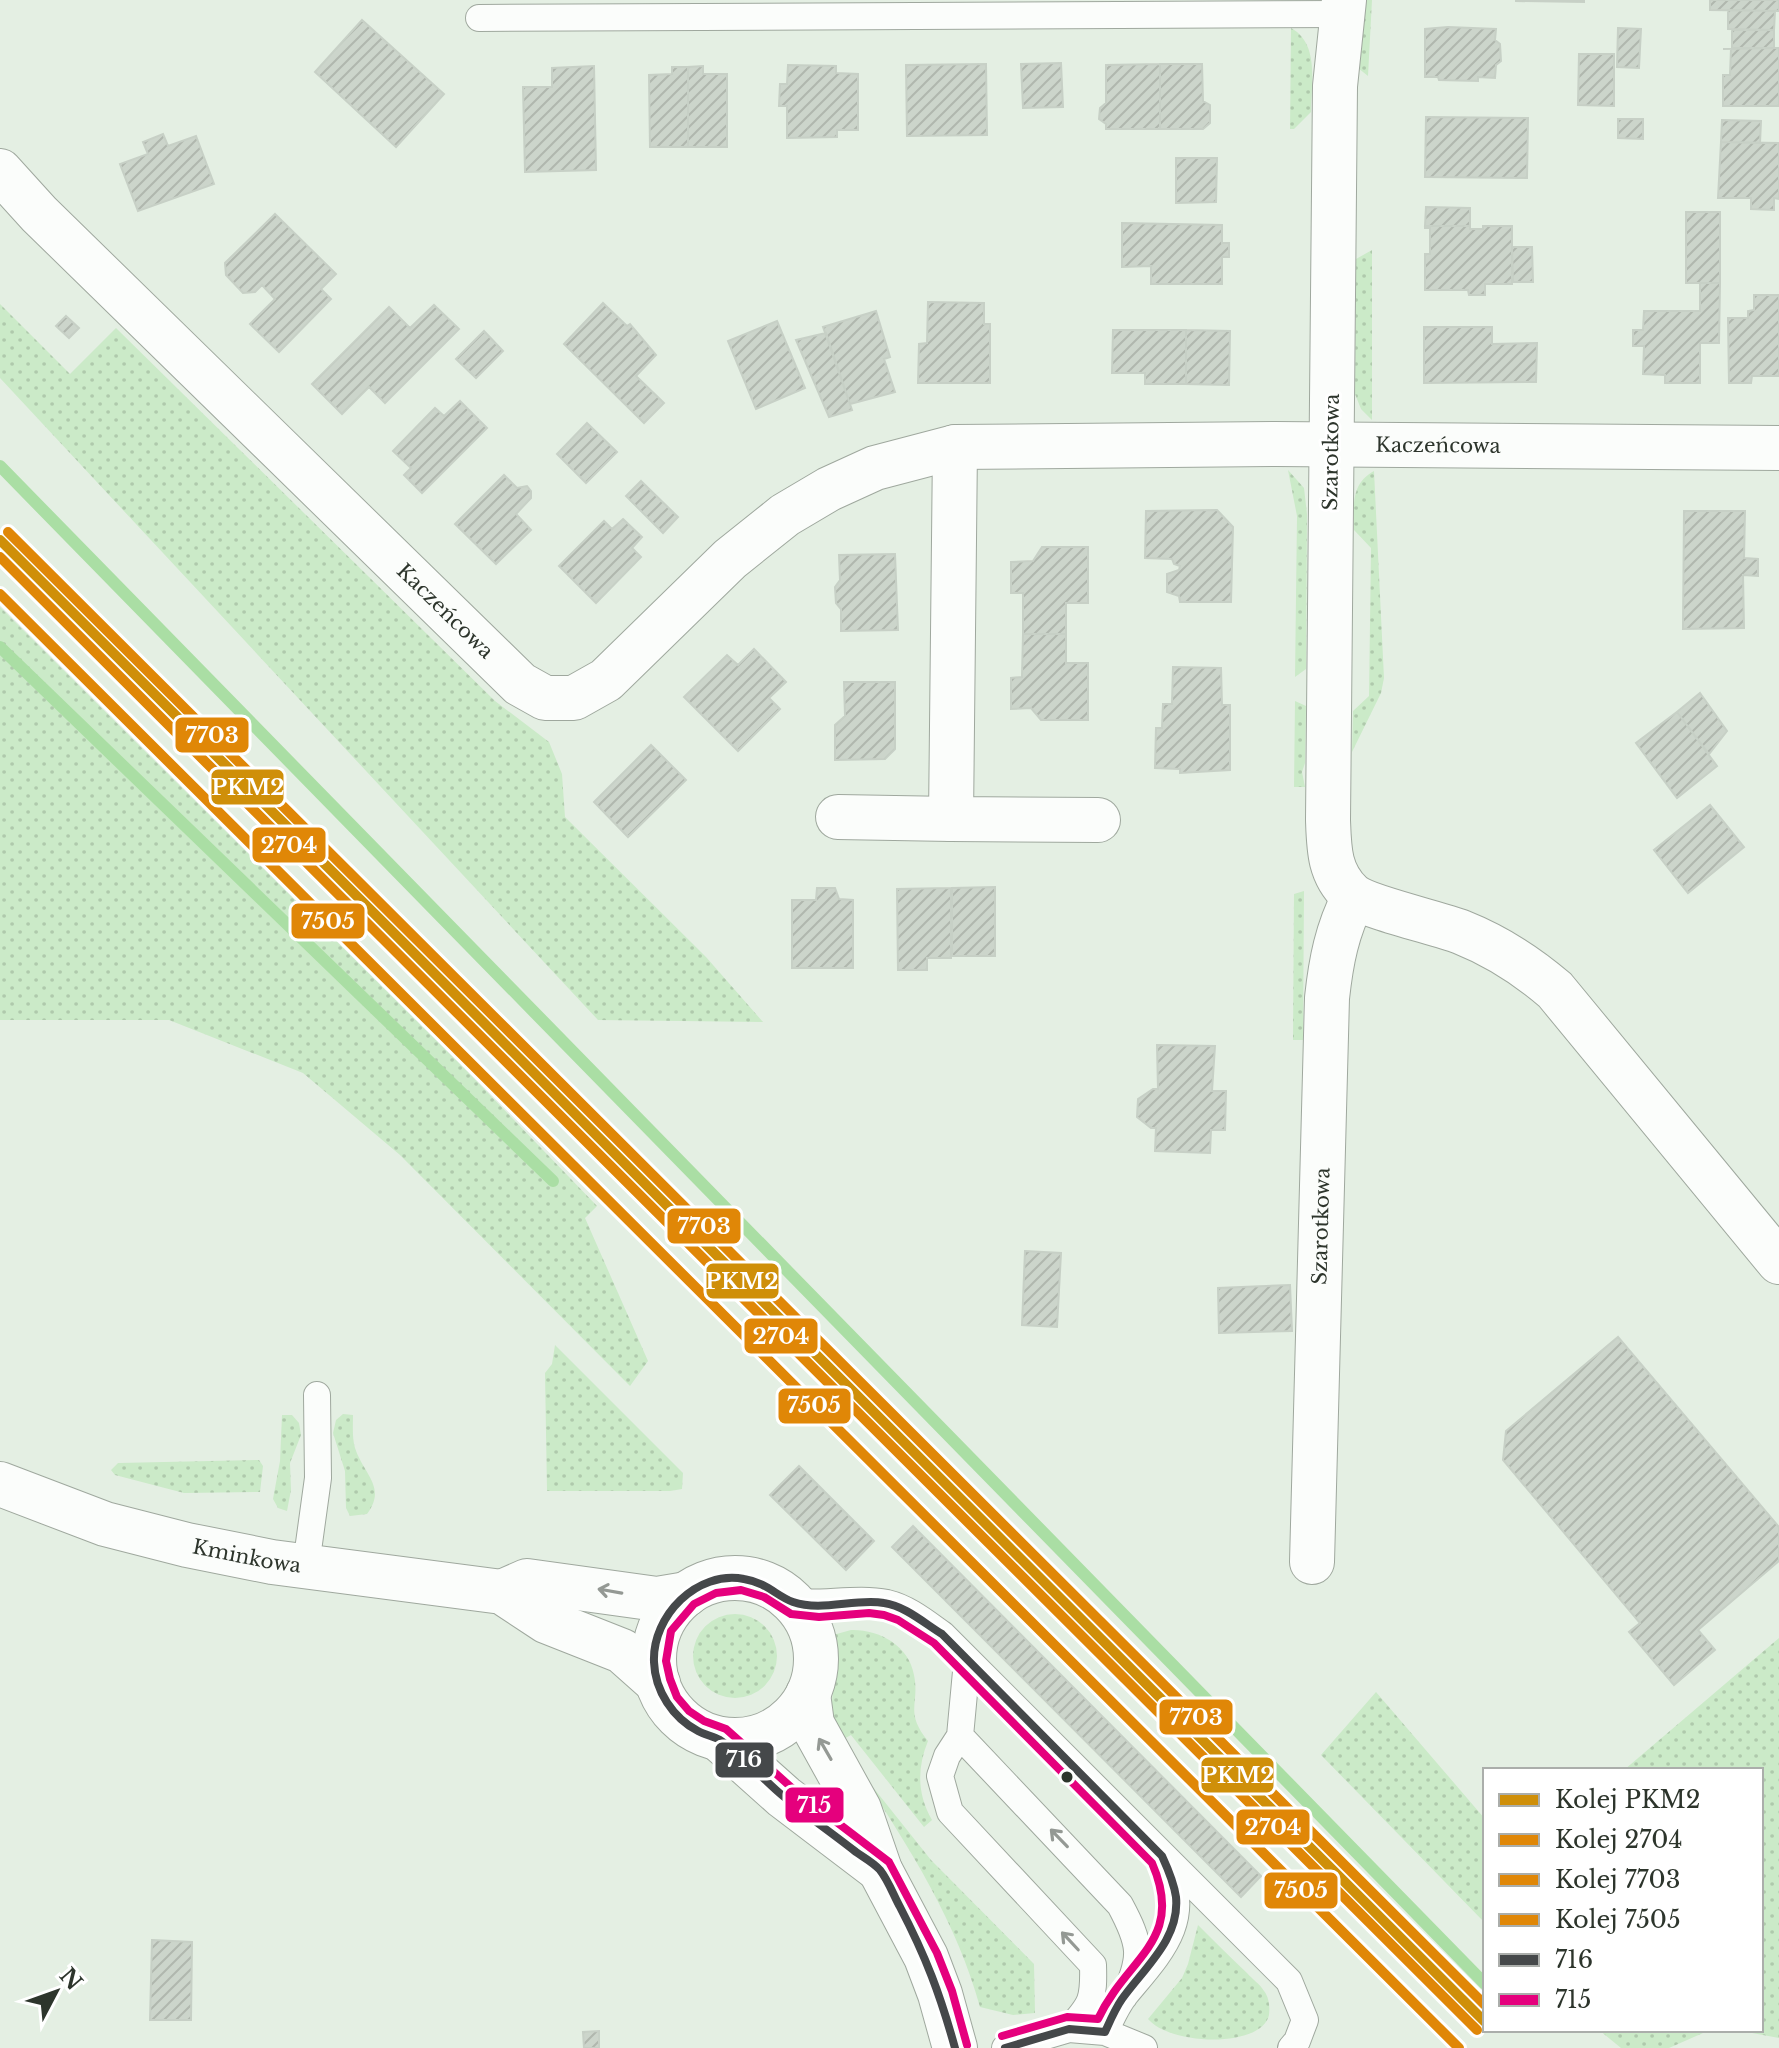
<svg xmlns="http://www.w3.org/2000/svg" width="1779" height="2048" font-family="'Libre Baskerville',serif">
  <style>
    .grass { fill: url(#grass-dots) }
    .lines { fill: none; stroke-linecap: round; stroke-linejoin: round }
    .stream { stroke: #aadea4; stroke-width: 12 }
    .building { fill: url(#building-hatch); stroke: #c7d0c6; stroke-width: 2 }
    .service-casing { stroke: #9fa89e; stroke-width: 28 }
    .minor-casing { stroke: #9fa89e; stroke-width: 46 }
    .service { stroke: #fbfdfb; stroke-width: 26 }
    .minor { stroke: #fbfdfb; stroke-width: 44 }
    .bus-1-casing { stroke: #fff; stroke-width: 14 }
    .bus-2-casing { stroke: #fff; stroke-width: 14 }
    .bus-1 { stroke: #45484a; stroke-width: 8 }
    .bus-2 { stroke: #e5007d; stroke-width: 8 }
    .rail-1-casing { stroke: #fff; stroke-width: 16 }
    .rail-2-casing { stroke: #fff; stroke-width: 16 }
    .rail-3-casing { stroke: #fff; stroke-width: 16 }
    .rail-4-casing { stroke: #fff; stroke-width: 16 }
    .rail-1 { stroke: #cf8f09; stroke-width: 10 }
    .rail-2 { stroke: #e08707; stroke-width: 10 }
    .rail-3 { stroke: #e08707; stroke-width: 10 }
    .rail-4 { stroke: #e08707; stroke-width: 10 }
    .oneway { stroke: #949994 }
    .bus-dot { fill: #2d352c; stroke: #fff; stroke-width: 3 }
    .labels { text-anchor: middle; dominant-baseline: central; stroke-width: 6; stroke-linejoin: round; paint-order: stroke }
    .street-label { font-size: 20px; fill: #2d352c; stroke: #fff }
    .line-badge { stroke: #fff; stroke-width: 3 }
    .badge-label { font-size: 22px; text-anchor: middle; font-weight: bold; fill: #fff }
  </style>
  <defs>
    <pattern id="grass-dots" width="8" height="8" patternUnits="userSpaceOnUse" patternTransform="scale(2)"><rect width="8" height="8" fill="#cbeac8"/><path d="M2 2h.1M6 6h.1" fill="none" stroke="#afc9ac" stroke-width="1.8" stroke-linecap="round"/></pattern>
    <pattern id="building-hatch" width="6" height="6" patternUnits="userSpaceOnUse" patternTransform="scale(2)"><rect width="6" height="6" fill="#ccd5cb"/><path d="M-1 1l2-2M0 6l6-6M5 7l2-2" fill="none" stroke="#b0b7ae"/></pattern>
  </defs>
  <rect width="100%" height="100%" fill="#e4efe3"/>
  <path class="grass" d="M1358,0H1372L1368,76L1358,68Z
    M1291,28C1320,44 1311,84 1311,112L1294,129H1290Z
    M1372,250V420L1361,409L1355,394L1356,259Z
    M0,304L70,374L116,328L495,701L549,742L562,774L565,817L706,957L763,1022L598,1020L0,378Z
    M1288,470L1304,488L1307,514L1306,669L1295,677L1297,516Z
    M1374,471L1384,678L1381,693L1352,752L1353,711L1369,696L1371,548L1354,530C1354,507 1350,484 1374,471Z
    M0,607L460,1064L597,1206L585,1218L648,1361L630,1386L400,1155L303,1073L169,1020H0Z
    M1295,701L1306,706L1305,763L1302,772L1305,787H1294Z
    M1304,891L1303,1040H1293L1294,894Z
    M555,1345L683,1473L682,1489L670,1491H547L545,1373L552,1364Z
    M343,1414L353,1415C353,1425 352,1438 355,1448C364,1475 387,1487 367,1514L350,1516L346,1508L345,1471L333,1433L336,1420Z
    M282,1415H292L299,1423L301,1435L290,1463L291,1490L287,1511L278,1508L273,1499L280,1461Z
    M259,1460L263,1466L260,1492L184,1493L115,1475L111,1470L118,1463Z
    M693 1656a42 42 0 1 1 84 0a42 42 0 1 1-84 0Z
    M851,1630C878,1629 909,1645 914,1675C920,1705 904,1711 928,1741C917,1768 917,1794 932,1820L924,1827L851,1735L840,1741L831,1712L836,1661L833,1635Z
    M1779,1638V2038L1736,2030H1761V1770H1624Z
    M1376,1692L1485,1819V1923L1321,1755Z
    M856,1766L931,1860L1034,1964L1035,2013L1013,2015L980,2007C956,1919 905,1841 856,1766Z
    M1198,1925C1214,1941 1230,1957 1247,1973C1252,1979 1260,1984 1264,1991C1269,1997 1270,2007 1269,2015C1262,2048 1171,2046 1148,2019L1182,1978L1188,1964Z
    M1599,2030H1734L1703,2033L1669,2048H1621Z"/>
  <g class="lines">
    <path class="stream" d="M0,466L1485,1984
      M0,647L553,1181"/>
  </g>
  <path class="building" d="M1516,0H1584V2L1516,1Z
    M1710,0H1779V11L1710,10Z
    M1728,10L1775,11L1774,30L1728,29Z
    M362,20L444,94L396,147L315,72Z
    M1448,27L1496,29L1495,40L1500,44L1501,61L1496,65L1495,78L1478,77V81L1439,80L1438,77H1425V29Z
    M1618,28L1641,29L1639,68L1617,67Z
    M1732,30H1774V48H1732Z
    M1774,48H1779V106H1723V75H1730L1731,49H1723Z
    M1579,54H1614V106L1578,105Z
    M1061,63L1063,107L1023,108L1021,64Z
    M986,64L987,135L907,136L906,65Z
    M1160,64H1202L1203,101L1210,105V123L1203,129H1160Z
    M1160,64V129H1106V124L1099,119L1100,108L1106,103V65Z
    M788,65L836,66V73L858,74V130H837V137L787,138V106H779L780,84H787Z
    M594,66L596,170L525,172L523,87H552V68Z
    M703,66V74H727V147H688V67Z
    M672,67H688V147H650L649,75L672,74Z
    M1426,117L1528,118L1527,178L1425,177Z
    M1618,119H1643V139L1618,138Z
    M1722,120L1761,121L1760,143L1721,142Z
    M163,134L168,146L196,136L214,184L138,211L120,164L148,154L143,142Z
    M1721,142L1779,143V199L1774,198V210L1751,209V198H1718Z
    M1176,158H1217L1216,202L1176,203Z
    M1426,207L1470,208V226H1425Z
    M1686,212H1720V283H1686Z
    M275,214L336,274L321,289L331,299L279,352L250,324L275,299L262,285L255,292L243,293L226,275L225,263Z
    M1122,223L1222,225V243H1229V257H1222V284H1151V266L1122,267Z
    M1425,226H1470V229H1483V226H1512V284H1485V295H1469L1468,290H1425V254H1430V228H1425Z
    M1512,247H1532L1533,282H1513Z
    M1700,283H1720L1719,343H1700V383H1665V375L1643,374L1644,346H1633V330H1643L1644,311H1700Z
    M1754,295H1779V376H1752L1751,383H1729L1728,318H1748V311L1754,310Z
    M928,302L984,303V324H990V383H918L919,344L927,343Z
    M603,303L627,326L630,324L656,355L636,376L664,403L644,423L564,344Z
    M434,305L459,329L385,403L369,387L342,414L312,384L389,307L410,328Z
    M876,311L890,357L884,359L895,392L850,404L823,327Z
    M66,316L79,328L69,338L56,326Z
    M777,321L805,388L756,409L728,341Z
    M1424,327H1492V344L1537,343L1536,382L1424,383Z
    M1113,330H1186V384H1145V373H1112Z
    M1186,330L1230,331L1229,385L1186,384Z
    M484,331L503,351L476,378L456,359Z
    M826,333L852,410L829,417L796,340Z
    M460,401L487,428L422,493L404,475L411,468L393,451L435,408L444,416Z
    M587,423L617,452L586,483L557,454Z
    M504,475L517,488L527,486L531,491V498L516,514L531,530L496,564L455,524Z
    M641,481L678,517L663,533L626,496Z
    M1217,510L1233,527L1231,602H1180L1179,596L1167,592V574L1179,570L1180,566L1174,564L1172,559L1145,558L1146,511Z
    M1684,511H1745L1744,558L1758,559V576L1743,575L1744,628L1683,629Z
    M623,519L642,537L632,548L641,557L596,603L559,566L604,521L612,529Z
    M1042,547H1088V603H1066V634H1023V593H1011V562L1033,561Z
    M895,554L898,630L841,631V609L836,603L835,587L840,580L839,555Z
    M1023,634H1066V663H1088V720H1041L1031,708L1011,709V678L1022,677Z
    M754,649L786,682L769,698L780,709L738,751L684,697L727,655L738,665Z
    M1173,667L1221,668L1222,705H1230V770L1180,773V769L1155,768L1156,728H1162L1163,704H1172Z
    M844,682H895V749L885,759L835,760V725L845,716Z
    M1700,693L1727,731L1709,754L1677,712Z
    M1677,712L1717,766L1677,798L1636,743Z
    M651,745L686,780L628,837L594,802Z
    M1710,805L1744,847L1688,893L1654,850Z
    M995,887V956H952V888Z
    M817,888H835L839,899L853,900V968H792V900H816Z
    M951,888V958H927V970H898L897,889Z
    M1157,1045L1215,1046L1212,1091H1226L1225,1130H1211L1210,1153L1155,1151L1156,1128H1151L1137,1117L1138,1099L1153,1089H1158Z
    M1025,1251L1061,1253L1057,1327L1022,1325Z
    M1290,1285L1292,1331L1219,1333L1218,1288Z
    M1618,1337L1779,1527V1561L1698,1630L1715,1650L1674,1685L1629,1632L1640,1623L1503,1460L1506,1431Z
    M799,1466L874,1541L846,1570L770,1495Z
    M913,1526L1261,1876L1241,1897L892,1547Z
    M152,1940L192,1942L191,2020H150Z
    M599,2031V2048H584L583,2032Z"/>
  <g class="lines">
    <g class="service-casing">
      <path id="service" d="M479,18L1344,14
        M306,1565L318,1478L317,1395
        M793,1602C824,1605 858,1597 887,1603C908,1608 925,1622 942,1634L1289,1981L1305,2020L1297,2041L1291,2048
        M967,1661L960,1736L947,1756L940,1776L950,1812L1093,1965C1094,1999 1092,2004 1069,2029
        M960,1736L1120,1905C1141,1944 1143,1957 1124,1997
        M1105,2032L1144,2048
        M1005,2048L1069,2029L1105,2032C1111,2019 1117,2005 1126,1994C1160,1953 1195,1919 1165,1863"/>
    </g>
    <g class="minor-casing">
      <g id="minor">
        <path d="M1344,0L1335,86L1328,820C1329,849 1329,873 1351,894C1365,907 1438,923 1461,932C1496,946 1526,965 1555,990L1779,1262"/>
        <path id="s1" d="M0,171L39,214L520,684L545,698H574L606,680L730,559L785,515L829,489L875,468L955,447L1276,444L1779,448"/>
        <path d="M955,447L951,819L1098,820"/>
        <path d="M838,817L951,819"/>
        <path id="s2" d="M0,1484L105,1524L187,1545L272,1562L502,1592L546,1621L622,1651L658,1683"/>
        <path id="s3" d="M1312,1562L1327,998C1331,961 1337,930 1354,897"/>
        <circle cx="735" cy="1659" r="81"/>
        <path d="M502,1592L527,1581L657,1599L687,1594"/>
        <path d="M808,1694L812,1724L859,1809L880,1870L926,1957L940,1994L955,2048"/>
        <path d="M719,1739L784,1797L880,1870"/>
      </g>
    </g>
    <use href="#service" class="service"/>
    <use href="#minor" class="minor"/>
    <g class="bus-1-casing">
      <path id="bus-1" d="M955,2048C940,1994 926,1957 900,1907C894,1896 888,1880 880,1870C874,1863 863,1857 856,1852C832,1833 807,1816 783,1796C762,1779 743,1755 720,1740C713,1736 705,1735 698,1731C673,1718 655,1691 654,1662C652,1616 697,1570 744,1579C768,1583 776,1596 793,1602C822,1612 855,1598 884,1603C905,1606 924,1623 942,1634L1162,1856C1168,1869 1174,1883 1176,1897C1180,1939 1144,1968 1122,1999C1115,2009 1110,2021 1105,2032L1069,2029L1005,2048"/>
    </g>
    <g class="bus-2-casing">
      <path id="bus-2" d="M967,2045L952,1991L937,1953L889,1862L792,1788L726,1729L704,1721L689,1711L677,1697L670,1679L666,1661L671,1631L694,1604L716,1593L741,1590L764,1597L791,1614L819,1617L869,1613L884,1615L898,1620L934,1643L1152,1863C1186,1941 1127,1957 1098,2019L1067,2017L1002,2036"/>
    </g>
    <use href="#bus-1" class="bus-1"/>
    <use href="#bus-2" class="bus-2"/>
    <g class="rail-1-casing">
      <path id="rail-1" d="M0,540L1485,2022"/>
    </g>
    <g class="rail-2-casing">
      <path id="rail-2" d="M0,557L1477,2030"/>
    </g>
    <g class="rail-3-casing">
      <path id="rail-3" d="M8,532L1485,2005"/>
    </g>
    <g class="rail-4-casing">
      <path id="rail-4" d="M0,594L1459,2048"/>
    </g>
    <use href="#rail-1" class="rail-1"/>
    <use href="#rail-2" class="rail-2"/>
    <use href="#rail-3" class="rail-3"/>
    <use href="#rail-4" class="rail-4"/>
  </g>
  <defs><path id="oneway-shaft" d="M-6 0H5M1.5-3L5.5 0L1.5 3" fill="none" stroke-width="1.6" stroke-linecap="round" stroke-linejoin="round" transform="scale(2)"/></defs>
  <g class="oneway">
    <use href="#oneway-shaft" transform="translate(610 1591) rotate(-170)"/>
    <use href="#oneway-shaft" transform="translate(825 1749) rotate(-120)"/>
    <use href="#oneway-shaft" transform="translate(1059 1838) rotate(-134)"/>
    <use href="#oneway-shaft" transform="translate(1070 1941) rotate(-133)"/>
  </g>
  <circle class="bus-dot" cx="1067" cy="1777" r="7"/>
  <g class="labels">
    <g class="street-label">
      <text stroke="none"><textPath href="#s1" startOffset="1736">Kaczeńcowa</textPath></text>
      <text transform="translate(1331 452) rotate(-89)">Szarotkowa</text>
      <text stroke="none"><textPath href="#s1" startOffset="626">Kaczeńcowa</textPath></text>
      <text stroke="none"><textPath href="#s3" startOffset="336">Szarotkowa</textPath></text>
      <text stroke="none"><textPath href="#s2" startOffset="258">Kminkowa</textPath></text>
    </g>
  </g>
  <g class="line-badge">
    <rect x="174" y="716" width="76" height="38" rx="8" fill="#e08707"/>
    <rect x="210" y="768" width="75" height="38" rx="8" fill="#cf8f09"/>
    <rect x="251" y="826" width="76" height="38" rx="8" fill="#e08707"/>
    <rect x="290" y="902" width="76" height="38" rx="8" fill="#e08707"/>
    <rect x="666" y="1207" width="76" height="38" rx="8" fill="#e08707"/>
    <rect x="705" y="1262" width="75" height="38" rx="8" fill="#cf8f09"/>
    <rect x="743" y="1317" width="76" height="38" rx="8" fill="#e08707"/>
    <rect x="777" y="1387" width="75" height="38" rx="8" fill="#e08707"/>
    <rect x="1158" y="1698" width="76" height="38" rx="8" fill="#e08707"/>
    <rect x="714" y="1741" width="61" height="38" rx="8" fill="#45484a"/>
    <rect x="1200" y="1756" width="75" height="38" rx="8" fill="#cf8f09"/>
    <rect x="784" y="1786" width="61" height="38" rx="8" fill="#e5007d"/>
    <rect x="1235" y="1808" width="76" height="38" rx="8" fill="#e08707"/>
    <rect x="1263" y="1871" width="76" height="39" rx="8" fill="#e08707"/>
  </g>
  <g class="badge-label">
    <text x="212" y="743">7703</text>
    <text x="248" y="795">PKM2</text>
    <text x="289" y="853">2704</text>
    <text x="328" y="929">7505</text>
    <text x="704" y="1234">7703</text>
    <text x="742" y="1289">PKM2</text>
    <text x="781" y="1344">2704</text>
    <text x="814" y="1413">7505</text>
    <text x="1196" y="1725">7703</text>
    <text x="744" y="1767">716</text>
    <text x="1238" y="1783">PKM2</text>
    <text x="814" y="1813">715</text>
    <text x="1273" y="1835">2704</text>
    <text x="1301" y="1898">7505</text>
  </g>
  <rect x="1483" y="1768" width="280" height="264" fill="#ffffff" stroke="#abaeab" stroke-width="2"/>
  <rect x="1499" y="1794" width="40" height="12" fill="#cf8f09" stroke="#abaeab" stroke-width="2"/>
  <text x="1555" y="1808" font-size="24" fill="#2d352c">Kolej PKM2</text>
  <rect x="1499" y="1834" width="40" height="12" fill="#e08707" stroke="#abaeab" stroke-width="2"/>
  <text x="1555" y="1848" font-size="24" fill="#2d352c">Kolej 2704</text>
  <rect x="1499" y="1874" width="40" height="12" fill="#e08707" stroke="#abaeab" stroke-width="2"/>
  <text x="1555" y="1888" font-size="24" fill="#2d352c">Kolej 7703</text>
  <rect x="1499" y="1914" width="40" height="12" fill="#e08707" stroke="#abaeab" stroke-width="2"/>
  <text x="1555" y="1928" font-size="24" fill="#2d352c">Kolej 7505</text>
  <rect x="1499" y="1954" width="40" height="12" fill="#45484a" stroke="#abaeab" stroke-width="2"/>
  <text x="1555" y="1968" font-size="24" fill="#2d352c">716</text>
  <rect x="1499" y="1994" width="40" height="12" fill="#e5007d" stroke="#abaeab" stroke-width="2"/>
  <text x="1555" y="2008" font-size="24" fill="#2d352c">715</text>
  <g transform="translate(56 1992) rotate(49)" stroke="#ffffff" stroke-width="6" paint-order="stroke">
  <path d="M0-6L14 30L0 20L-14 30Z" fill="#2d352c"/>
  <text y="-12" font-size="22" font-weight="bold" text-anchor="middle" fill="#2d352c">N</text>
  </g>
</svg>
